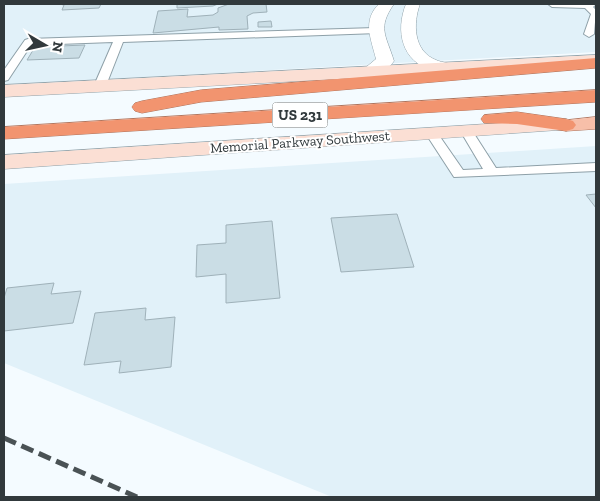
<svg xmlns="http://www.w3.org/2000/svg" width="600" height="501" font-family="'Zilla Slab',serif">
  <style>
    .built { fill: #e1f1f9 }
    .building { fill: #cadde5; stroke: #9fb1b9 }
    .lines { fill: none; stroke-linecap: round; stroke-linejoin: round }
    .service-casing { stroke: #8ea0a8; stroke-width: 2 }
    .minor-casing { stroke: #8ea0a8; stroke-width: 1 }
    .secondary-casing { stroke: #8ea0a8; stroke-width: 1 }
    .primary-casing { stroke: #ae745d; stroke-width: 1 }
    .motorway-casing { stroke: #ae745d; stroke-width: 1 }
    .service { fill: #fff; fill-rule: evenodd }
    .minor { fill: #fff; fill-rule: evenodd }
    .secondary { fill: #fbdfd4; fill-rule: evenodd }
    .primary { fill: #f7bfa9; fill-rule: evenodd }
    .motorway { fill: #f2946f; fill-rule: evenodd }
    .rail { stroke: #4a5255; stroke-width: 5; stroke-dasharray: 13 6; stroke-linecap: butt }
    .labels { text-anchor: middle; dominant-baseline: central; stroke-width: 4; stroke-linejoin: round; paint-order: stroke }
    .far-street-label { font-size: 14px; fill: #31393c; stroke: #fff }
    .shield { fill: #fff; stroke: #6f7476; stroke-width: 1 }
    .shield-label { font-size: 15px; font-weight: bold; fill: #31393c }
  </style>
  <rect width="100%" height="100%" fill="#f4fbff"/>
  <path class="built" d="M4,4H596V52L4,85Z
    M596,146V497H332L4,363V184Z"/>
  <path class="building" d="M59,4H113H101L99,8L62,10L64,5Z
    M177,4H218L213,6L177,8Z
    M229,4H266L267,12L253,13L247,16L248,29L219,30V27L153,33L158,11L188,9L187,17L213,15L218,12V8Z
    M271,21L272,27H258V22Z
    M85,45L79,58L27,60L35,47Z
    M596,194V208L586,195Z
    M397,214L414,267L341,272L331,218Z
    M272,221L280,298L226,303V274L196,277L197,245L226,243V225Z
    M54,283L51,294L81,291L73,323L4,331V298L7,288Z
    M146,308L145,320L175,317L171,367L119,373L121,361L84,365L95,313Z"/>
  <g class="lines">
    <g class="service-casing">
      <path id="service" d="M548,4H596L593,7L596,10L594,34L589,37L584,34L591,14L585,8L552,7Z
        M375,28L380,31L378,33L123,42L105,88L99,91L93,88L113,42L31,45L8,80L4,81V70L25,40L28,39Z
        M467,128L471,129L496,168L596,163V171L454,177L426,134L428,131H436L463,170L483,169L461,132Z"/>
    </g>
    <g class="minor-casing">
      <path id="minor" d="M379,4H394C377,28 386,35 394,61C387,71 373,80 362,77L359,73L376,59C371,39 362,20 379,4Z
        M406,4H420C413,23 413,51 436,60C443,63 450,62 454,68L451,72C444,74 439,72 432,70C402,62 395,31 406,4Z"/>
    </g>
    <g class="secondary-casing">
      <path id="secondary" d="M596,55V65L4,97V85Z
        M566,119L573,121L576,125L573,129L4,169V155Z"/>
    </g>
    <g class="primary-casing">
      <path id="primary" d="M596,117V129L566,131L559,129L556,125L559,121Z"/>
    </g>
    <g class="motorway-casing">
      <path id="motorway" d="M596,58V68L201,102L142,113L135,111L132,107L135,103L142,101L201,90Z
        M596,90V102L4,139V127Z
        M517,112L566,119L573,121L576,125L573,129L566,131L517,124L484,123L481,119L484,115Z"/>
    </g>
    <use href="#service" class="service"/>
    <use href="#minor" class="minor"/>
    <use href="#secondary" class="secondary"/>
    <use href="#primary" class="primary"/>
    <use href="#motorway" class="motorway"/>
    <path class="rail" d="M4,438L137,497"/>
  </g>
  <g class="labels">
    <g class="far-street-label">
      <text transform="translate(300 142) rotate(-4)">Memorial Parkway Southwest</text>
    </g>
    <rect class="shield" x="272.5" y="102.5" width="55" height="25" rx="4"/>
    <g class="shield-label">
      <text x="300" y="115">US 231</text>
    </g>
  </g>
  <rect width="600" height="501" fill="none" stroke="#31393c" stroke-width="10"/>
  <g transform="translate(45 45) rotate(99)" stroke="#ffffff" stroke-width="4" paint-order="stroke">
  <path d="M0-4L9 19L0 12L-9 19Z" fill="#31393c"/>
  <text y="-8" font-size="14" font-weight="bold" text-anchor="middle" fill="#31393c">N</text>
  </g>
</svg>
